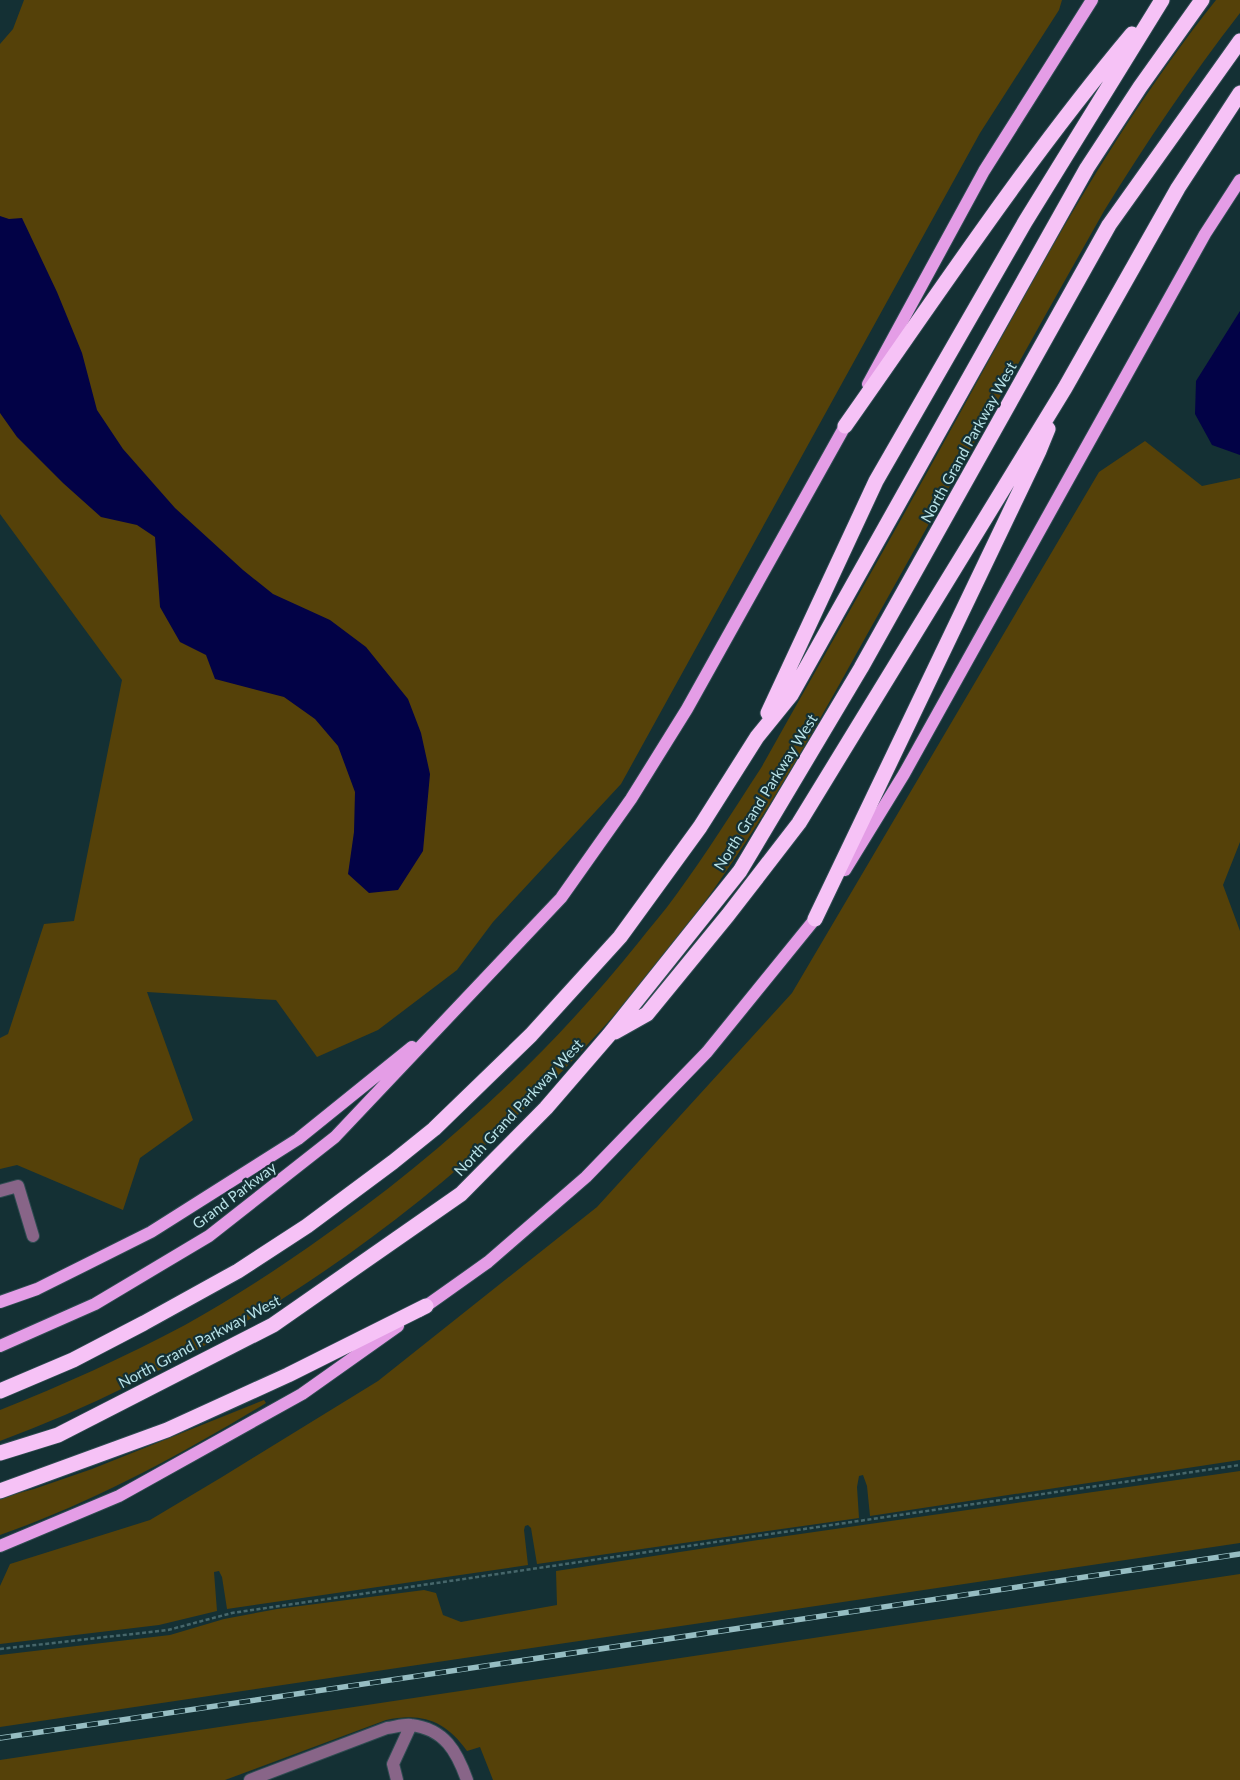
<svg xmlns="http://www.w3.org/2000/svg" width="1240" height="1780" font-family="Lato,sans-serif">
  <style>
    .green { fill: #554109 }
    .water { fill: #020246 }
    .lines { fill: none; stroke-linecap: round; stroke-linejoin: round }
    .minor-casing { stroke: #2e4c51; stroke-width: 14 }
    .major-casing { stroke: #2e4c51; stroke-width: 14 }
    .highway-casing { stroke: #2e4c51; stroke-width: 17 }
    .path { stroke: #46666a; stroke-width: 2.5; stroke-dasharray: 4 2.5; stroke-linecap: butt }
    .minor { stroke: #886588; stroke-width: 12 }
    .major { stroke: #e49de6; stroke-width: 12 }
    .highway { stroke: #f6c2f6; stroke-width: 15 }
    .rail-casing { stroke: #96bdc2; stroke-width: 5.5 }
    .rail { stroke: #143034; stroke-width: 4; stroke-dasharray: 11; stroke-linecap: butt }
    .labels { text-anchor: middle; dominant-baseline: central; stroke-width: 4.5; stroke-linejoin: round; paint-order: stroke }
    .street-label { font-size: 15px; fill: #b8e2e7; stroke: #143034 }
  </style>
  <rect width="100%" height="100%" fill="#143034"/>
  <path class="green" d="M24,0H1062L1059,10L980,133L621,784L493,922L457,970L378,1030L317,1057L276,1000L147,992L193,1120L140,1158L123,1210L17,1165L0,1169V1038L8,1034L44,924L74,921L122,680L0,514V44L13,29Z
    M1216,0H1240V13C1191,76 1146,143 1104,211C1030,342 957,474 883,606C833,695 785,786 727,870C555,1124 287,1334 0,1441V1410C63,1385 125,1357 185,1325C228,1301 270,1274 310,1246C434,1160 543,1061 638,943C650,927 664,912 676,895C706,854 733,811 761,768C829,647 898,526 965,404C1041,265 1117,124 1216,0Z
    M1145,441L1202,486L1240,478V842L1223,885L1240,931V1460L870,1516L867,1486L863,1475L859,1476L857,1487L859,1518L537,1564L531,1528L528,1525L525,1526L524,1530L528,1565L227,1609L222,1577L219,1571L214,1572L217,1611L159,1625L0,1644V1586L10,1564L150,1520L222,1477L378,1381L597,1207L792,993L1099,472Z
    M264,1400L266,1403C182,1454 94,1502 0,1535V1498L34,1489L92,1469Z
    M1240,1471V1543L0,1727V1655L170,1635L224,1619L277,1609L424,1590L436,1593L443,1615L461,1622L557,1605L556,1571L758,1540Z
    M1240,1574V1780H493L480,1747L467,1751C446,1721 422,1712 386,1720L225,1780H0V1760Z"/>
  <path class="water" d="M0,216L9,219L22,218L57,292L82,353L97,410L123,449L175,508L243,570L273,594L330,620L366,647L408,699L421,733L430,774L423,851L398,890L369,893L348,874L354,832L355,792L338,746L315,719L284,697L215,679L206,655L180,642L160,607L155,537L137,525L101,517L63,483L17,437L0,413Z
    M1240,311V455L1212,445L1195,414L1196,381Z"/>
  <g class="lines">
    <g class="minor-casing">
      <path id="minor" d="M0,1191L18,1186L33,1236
        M250,1780L387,1728C395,1727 404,1724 411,1725C445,1729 457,1752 467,1780
        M397,1780L393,1764L411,1725"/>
    </g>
    <g class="major-casing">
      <path id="major" d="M868,384L984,171L1092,0
        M845,870L904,774L1205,234L1240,180
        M0,1302L37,1289L151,1232L298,1139L412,1047
        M419,1311L488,1262L586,1177L707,1052L815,919L820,910
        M0,1346L95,1304L209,1236L335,1137L561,898L631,799L687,709L849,419
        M0,1546L119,1496L302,1394L398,1326"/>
    </g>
    <g class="highway-casing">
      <path id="highway" d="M845,426C938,294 1028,158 1132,34
        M768,713L876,481L1025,222L1162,0
        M815,919L1039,451L1048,429
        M615,1032L647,1014L728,915L799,823L1065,388L1178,188L1240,93
        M0,1391L73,1360L144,1323L238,1271L307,1226L393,1162L434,1129L531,1035L620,937L700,827L757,737L791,695L1087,168L1140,87L1202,0
        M0,1453L58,1435L273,1325L461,1194L546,1108L609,1035L740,871L861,668L1109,225L1240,41
        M0,1491L167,1430L288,1375L426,1306"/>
    </g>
    <path class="path" d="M0,1649L168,1630L232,1613L1240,1465"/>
    <use href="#minor" class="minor"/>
    <use href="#major" class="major"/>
    <use href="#highway" class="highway"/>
    <g class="rail-casing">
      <path id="rail" d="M0,1738L1240,1554"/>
    </g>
    <use href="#rail" class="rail"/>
  </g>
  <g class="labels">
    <g class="street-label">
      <text transform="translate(968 442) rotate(-61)">North Grand Parkway West</text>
      <text transform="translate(765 792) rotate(-58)">North Grand Parkway West</text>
      <text transform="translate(518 1107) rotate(-47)">North Grand Parkway West</text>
      <text transform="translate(234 1195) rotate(-37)">Grand Parkway</text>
      <text transform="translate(199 1341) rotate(-28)">North Grand Parkway West</text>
    </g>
  </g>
</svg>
